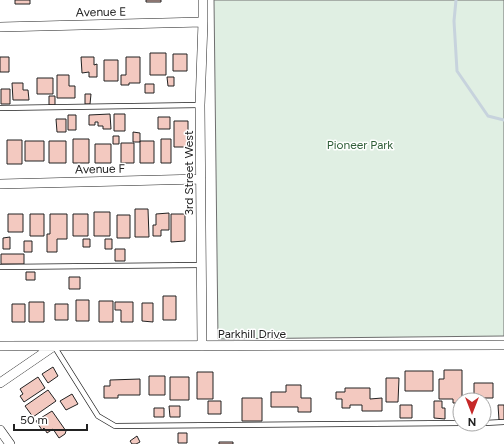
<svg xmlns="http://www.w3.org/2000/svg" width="504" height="444" font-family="Figtree,sans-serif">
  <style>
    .green { fill: #e0efe3; stroke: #6f6f6f }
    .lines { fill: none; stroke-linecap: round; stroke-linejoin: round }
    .stream { stroke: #c7d3dd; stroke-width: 3 }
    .building { fill: #f3c9c0; stroke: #222 }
    .lane-casing { stroke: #222; stroke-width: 6 }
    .street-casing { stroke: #222; stroke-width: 10 }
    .lane { stroke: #fff; stroke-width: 4.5 }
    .street { stroke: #fff; stroke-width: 9 }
    .labels { text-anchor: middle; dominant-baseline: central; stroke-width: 3; stroke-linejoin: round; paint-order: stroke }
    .street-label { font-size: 12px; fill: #222; stroke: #fff }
    .park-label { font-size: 12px; fill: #2f5e38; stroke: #fff }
  </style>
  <rect width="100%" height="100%" fill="#fff"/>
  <path class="green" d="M214,0H504V336L218,339Z"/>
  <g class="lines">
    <path class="stream" d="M456,0L454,21L457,71L488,116L504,120"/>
  </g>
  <path class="building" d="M15,0H30V4H15Z
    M146,0H161V2H146Z
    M150,53H166V75H150Z
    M173,54H187V71H173Z
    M0,57H9V72H0Z
    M81,57H94V65L97,64V77H89V72L82,73Z
    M126,57H140V83H129V85H121V75H126Z
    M104,60H118V81H104Z
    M57,75H69V86H75V98H57Z
    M167,77H174V86H168Z
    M37,78H53V94H37Z
    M12,83H23V90H28L29,100H13Z
    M145,84H154V93H145Z
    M1,89H10V104H1Z
    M85,94H91L90,104H85Z
    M49,96H55V105H49Z
    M110,114L111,129H103V126H98V122H95V125H89V115Z
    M114,114H125V131H114Z
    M68,115H76V130H68Z
    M158,117H170V129H158Z
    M56,119H66V132H57Z
    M174,121H188V147H174Z
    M133,132L140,133V142H133Z
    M113,136H119V144H113Z
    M73,139H89V163H73Z
    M161,139H171V163H161Z
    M7,140H22V164H7Z
    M25,141H44V161H25Z
    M49,141H66V163H49Z
    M140,141H154V163H140Z
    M121,143H134V163H121Z
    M95,144H111V163H95Z
    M135,209H148L149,237H135Z
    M94,212H110V236H94Z
    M169,213V230H161V236H153V225H156V214Z
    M8,214H23V232H8Z
    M30,214H44V236H30Z
    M50,214H67V239H57V252H47V234H50Z
    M73,214H88V236H73Z
    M171,214H185V241L171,242Z
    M117,215H130V238H117Z
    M10,237V249H3V238Z
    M83,239H90V247H83Z
    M105,239H112V249H105Z
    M24,241H32V252H24Z
    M115,249H125V261H115Z
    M1,254H24V264H1Z
    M26,272H35V280H26Z
    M69,277H80V289H69Z
    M163,296H176V320H163Z
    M76,300H89V321H76Z
    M99,301H113V322H99Z
    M29,302H44V322H29Z
    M115,302H133V322H121V310H115Z
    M142,303H153V322L142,321Z
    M12,304H25V322H12Z
    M55,304H68V320H55Z
    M53,367L58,376L48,383L42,374Z
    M444,370H462V400H460V403H453V399H439V379H444Z
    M405,371H433V391H405Z
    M197,372H213V399H197Z
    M149,376H165V395H149Z
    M38,377L45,388L24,402L20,396L23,394L20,389Z
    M170,377H189V400H170Z
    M386,378H399L398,402H386Z
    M140,379V395H118V398H104V386H110V380Z
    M474,383H493V398H474Z
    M286,385H301V398H311V412H298V407H271V392H286Z
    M345,388H370V399L382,398V411H362V405H350V408H342V399H336V392H345Z
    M48,390L56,401L33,417L25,406Z
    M72,394L78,404L66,410L60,401Z
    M242,398H262V421H242Z
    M208,401H221V414H208Z
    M434,401H442V408H445V419L434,418Z
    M400,405H412V418H400Z
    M498,405H504V420H499Z
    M169,406H180V417H170Z
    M154,408H164V417H154Z
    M52,411L66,431L65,434L59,438L53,429L47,433L44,428L42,430L36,421Z
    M178,433H187V443H178Z
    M137,436L140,442L136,444H132L130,441Z
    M219,442H233V444H219Z"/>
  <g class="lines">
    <g class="lane-casing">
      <path id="lane" d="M0,108L200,105
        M0,267L201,265
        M54,346L98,416L115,426L460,423
        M484,423L504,422"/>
    </g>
    <g class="street-casing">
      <path id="street" d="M0,27L203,22
        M0,184L201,179
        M0,346L504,345
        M202,346L200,105L203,22V0
        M0,383L54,346
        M0,430L10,444"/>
    </g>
    <use href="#lane" class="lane"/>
    <use href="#street" class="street"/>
  </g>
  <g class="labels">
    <g class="street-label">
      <text transform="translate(101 12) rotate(-1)">Avenue E</text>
      <text transform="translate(100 169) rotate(-1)">Avenue F</text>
      <text transform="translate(189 173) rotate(-90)">3rd Street West</text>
      <text x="252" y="334">Parkhill Drive</text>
    </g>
    <g class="park-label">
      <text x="360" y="145">Pioneer Park</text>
    </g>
  </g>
  <g transform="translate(472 412) rotate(180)"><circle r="19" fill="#ffffff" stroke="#a7a7a7"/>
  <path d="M0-3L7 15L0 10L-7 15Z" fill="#c62828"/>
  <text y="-6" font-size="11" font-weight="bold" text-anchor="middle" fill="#222222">N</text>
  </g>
  <path d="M14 424v6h73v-6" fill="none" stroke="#222222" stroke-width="2"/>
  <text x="20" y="424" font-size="12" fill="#222222" stroke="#ffffff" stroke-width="3" paint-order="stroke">50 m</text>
</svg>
